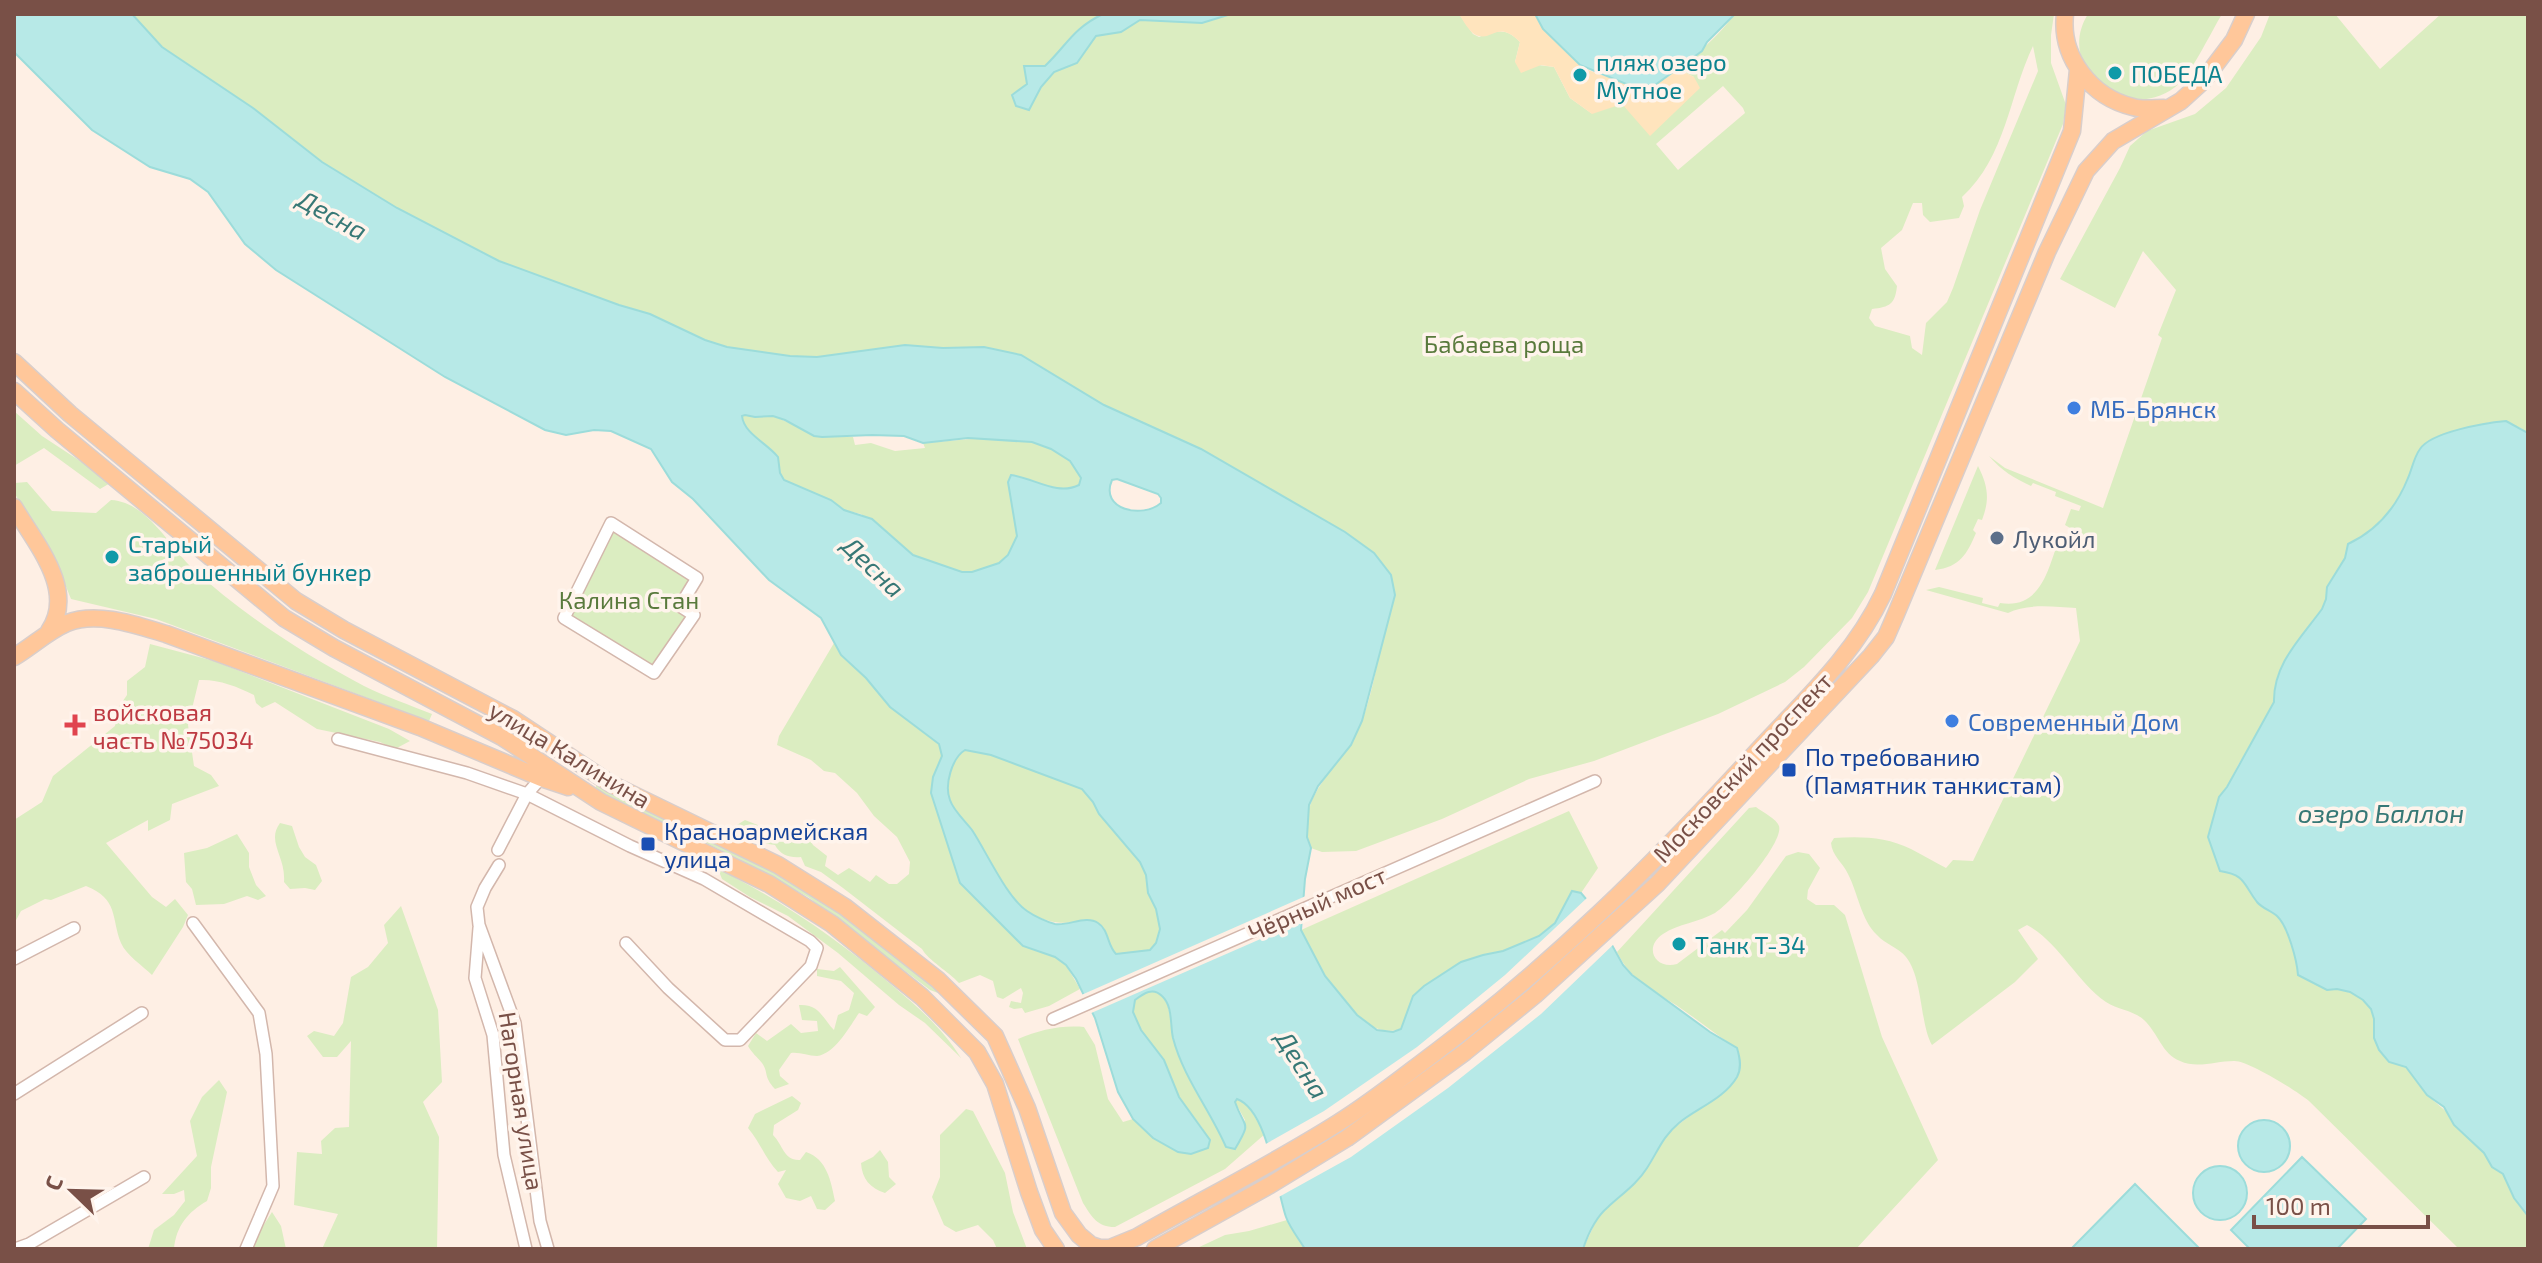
<svg xmlns="http://www.w3.org/2000/svg" width="2542" height="1263" font-family="'Exo 2',sans-serif">
  <style>
    .green { fill: #dbedc1; fill-rule: evenodd }
    .sand { fill: #ffe4bd }
    .water { fill: #b7e9e7; stroke: #9cdcda; stroke-width: 2; fill-rule: evenodd }
    .pier { fill: #feefe4 }
    .lines { fill: none; stroke-linecap: round; stroke-linejoin: round }
    .street-casing { stroke: #d3b7ac; stroke-width: 14 }
    .primary-casing { stroke: #d9cecb; stroke-width: 19 }
    .street { stroke: #fff; stroke-width: 11 }
    .primary { stroke: #ffc79a; stroke-width: 16 }
    .culture-dot { fill: #0f9aa8; stroke: #fff4ec; stroke-width: 3 }
    .shop-dot { fill: #3f7fe0; stroke: #fff4ec; stroke-width: 3 }
    .service-dot { fill: #5c6f8a; stroke: #fff4ec; stroke-width: 3 }
    .health-dot { fill: #e0444e; stroke: #fff4ec; stroke-width: 3 }
    .transit-dot { fill: #1a4fb4; stroke: #fff4ec; stroke-width: 3 }
    .labels { text-anchor: middle; dominant-baseline: central; stroke-width: 7; stroke-linejoin: round; paint-order: stroke }
    .culture-label { font-size: 24px; fill: #0d838f; stroke: #fff4ec; text-anchor: start }
    .park-label { font-size: 24px; fill: #597a3c; stroke: #fff4ec }
    .shop-label { font-size: 24px; fill: #366cbe; stroke: #fff4ec; text-anchor: start }
    .service-label { font-size: 24px; fill: #4e5e75; stroke: #fff4ec; text-anchor: start }
    .health-label { font-size: 24px; fill: #be3a42; stroke: #fff4ec; text-anchor: start }
    .street-label { font-size: 24px; fill: #795047; stroke: #fff4ec }
    .transit-label { font-size: 24px; fill: #164399; stroke: #fff4ec; text-anchor: start }
    .water-label { font-size: 26px; font-style: italic; fill: #377876; stroke: #fff4ec }
  </style>
  <rect width="100%" height="100%" fill="#feefe4"/>
  <path class="green" d="M132,14H1459L1473,34L1479,37C1498,31 1505,27 1520,42L1515,62L1554,67L1570,98L1591,113L1694,77L1676,68C1699,54 1718,36 1735,14H2054L2051,35V63L2066,105L2063,124L1868,592L1852,618L1804,667L1785,682L1718,714L1594,761L1529,779L1442,819L1356,851L1322,852L1311,848C1291,795 1346,765 1362,721C1379,675 1383,623 1391,575L1374,553L1345,532L1201,449L1104,405L943,348L905,345L817,357L790,356L727,347L705,340L650,314L619,305L499,261L397,208L322,162L253,108L162,47ZM2033,46L2038,71L1980,210L1953,288L1947,302L1926,323L1922,355L1912,348L1910,336L1875,326L1869,318L1872,309C1890,307 1895,304 1897,286L1885,269L1881,248L1902,230L1913,203H1922L1923,215L1930,222L1959,218L1964,206L1962,197C2006,157 2009,96 2033,46ZM1723,86L1743,108L1745,113L1678,170L1656,144Z
    M2088,14H2222C2213,29 2191,73 2180,83C2130,129 2053,70 2088,14Z
    M2270,14H2335L2380,69L2441,14H2528V433L2519,427L2491,422L2462,429L2406,482L2395,504L2376,528L2348,544L2345,558L2327,587L2326,599L2322,609L2308,629L2274,692V702L2265,722L2238,765L2227,787L2219,797L2208,837L2220,871C2247,876 2242,883 2257,902C2262,908 2271,911 2277,916C2288,926 2297,961 2298,975L2327,990L2337,989L2351,993L2363,1000L2371,1009L2374,1019V1038L2379,1050L2389,1062L2406,1067L2427,1095L2449,1114L2454,1125L2484,1153L2492,1167L2503,1174L2514,1198L2528,1216V1249H2459L2309,1101C2297,1091 2247,1060 2234,1061C2216,1061 2197,1069 2180,1061C2162,1054 2158,1033 2144,1020C2133,1010 2118,1010 2106,1002C2076,981 2059,942 2027,925L2018,930L2038,959L2015,982L1932,1045C1920,1025 1923,978 1906,957C1899,948 1885,944 1877,935C1861,920 1858,893 1848,874C1843,863 1832,856 1831,843L1834,838C1861,836 1887,837 1911,849C1923,855 1934,862 1946,868L1953,860L1973,861L2080,641L2076,608C2055,607 2027,603 2008,613L1926,590L1939,587L1983,598L1982,603L1998,607L2000,603C2043,610 2049,565 2061,533L2067,535L2070,528L2065,525L2071,509L2079,511L2081,506L2055,496L2056,492L2033,483L2031,486C2014,478 2002,471 1989,456L2005,468L2103,508L2162,338L2158,335L2176,290L2143,251L2115,308L2060,279L2120,168L2130,146L2147,131L2195,114L2226,88L2261,37Z
    M14,411L42,436L112,482L100,489L44,448L14,466Z
    M745,415L755,417L773,416L822,437H853L855,445L871,443L895,451L925,448L923,443C971,440 1055,423 1081,478L1080,485C1061,495 1040,483 1022,477L1008,483L1017,536L1008,555L999,563L972,572H962L913,555L861,514L844,510L831,500L784,480L780,473L778,457C767,443 744,434 742,416Z
    M1978,466C1988,486 1990,499 1982,520L1978,519L1973,530L1976,533C1967,554 1960,567 1935,570Z
    M27,482L52,511L96,513L111,500C147,502 169,546 193,569C242,614 305,655 364,686C386,697 410,705 432,714L429,721L156,619L71,599L61,574L15,494V483Z
    M611,523L697,578L680,606L694,615L654,672L564,618Z
    M834,643L841,655L866,678L890,707L939,744L942,755L933,777L960,883L1023,946L1055,957L1066,965L1080,989L1049,1006L1025,1013L1022,1008L1014,1009L1009,1007L1011,1001L1021,1003L1023,993L1021,988L1003,999L997,997L993,981L980,975L959,983C949,972 928,960 922,949L843,888L821,872L805,866L801,857C790,858 780,855 775,845L756,842L732,828L745,820L765,828L767,836L776,840L806,832L813,845L827,856L825,866L838,875L849,868L870,882L876,875L889,884H897L909,874L910,862L897,837L874,816L857,793L835,773L824,771L811,760L777,745L779,736Z
    M150,644L214,661L389,729L410,741L395,749L380,742L317,729L275,702L262,708L256,703L254,695C236,686 218,679 199,680L188,725L194,766L211,775L219,786L172,804L170,820L148,831V820L106,843L152,897L166,907L175,899L188,915L183,927L152,975C143,966 126,955 121,943C111,918 119,899 86,886L51,900L45,899L21,911L14,924V820L42,802L53,776L115,726L116,711L127,695V681L145,667Z
    M965,750L991,755L1082,789L1093,802L1099,814L1140,861L1146,875L1148,893L1156,909L1160,928L1156,943L1150,950L1116,954L1109,947L1107,934L1088,920C1065,925 1049,924 1028,912C1008,900 986,851 972,831C966,821 954,811 950,801C944,786 952,758 965,750Z
    M596,785L787,878L826,902L935,988L938,993L930,990L808,897L739,859L607,795L596,789Z
    M1756,807C1762,812 1777,819 1779,826C1784,843 1730,904 1715,913C1699,922 1678,924 1663,934C1643,947 1655,970 1677,964L1722,930L1725,933L1747,910L1786,856L1798,852L1809,854L1820,868L1808,890L1807,899L1816,905H1834L1845,915L1882,1037L1938,1160L1856,1249H1583L1597,1219L1606,1208L1620,1197L1647,1168L1665,1135L1700,1108L1737,1048C1716,1035 1697,1019 1676,1005C1652,990 1630,979 1617,952L1749,808Z
    M1569,811L1598,868L1581,893L1571,892L1555,923L1539,936L1503,951L1483,955L1424,986L1413,996L1401,1029C1355,1044 1318,962 1301,930Z
    M280,823L292,826L299,847L305,857L316,865L322,881L315,890L305,888L290,889L284,882C286,856 266,842 280,823Z
    M237,834L249,853V867L256,885L266,896L258,900L247,896L224,904L196,905L192,889L186,882L184,853L207,848Z
    M718,869C781,900 840,941 893,986C919,1008 943,1029 961,1058L925,1023L899,1005L838,953L788,916L750,897L722,879Z
    M401,906L438,1010L442,1082L423,1102L439,1137L437,1249H322L338,1214L294,1205L297,1152L322,1154L321,1141L335,1128L349,1127L351,1041L337,1057H323L307,1036L314,1031L334,1036L343,1023L351,977L368,967L388,943L384,925Z
    M840,967L875,1007L867,1016L859,1013C850,1026 835,1054 817,1056C808,1056 800,1052 791,1053L779,1070L780,1076L789,1084L775,1089C763,1076 769,1073 762,1063C757,1057 752,1053 748,1046L756,1033L767,1041L791,1024L801,1033L818,1031L817,1021L802,1020L799,1005C820,1004 822,1018 834,1030L838,1015L849,1010L854,993L841,981L817,976V969L834,971Z
    M1156,991C1174,1003 1168,1022 1174,1041C1186,1079 1211,1111 1226,1147L1235,1149L1245,1120L1235,1102L1237,1099L1247,1104L1265,1134L1225,1169L1115,1227C1097,1227 1092,1217 1083,1203L1018,1039C1039,1030 1061,1025 1084,1027L1095,1045L1108,1099L1123,1122L1133,1119L1153,1138L1178,1152L1203,1129L1179,1097L1164,1060L1141,1030L1132,1012L1135,1000L1145,992Z
    M219,1080L227,1092L211,1167V1188L207,1201C188,1212 176,1226 174,1249H148L154,1230L174,1215L185,1201L184,1190L174,1194H162L197,1156L190,1121L202,1097Z
    M792,1096L801,1103L798,1110L774,1125L773,1135C783,1145 784,1161 800,1160L806,1152C827,1159 831,1181 835,1201L825,1210L817,1209L811,1196L800,1201L786,1198L778,1184L786,1170L778,1172C765,1158 760,1142 748,1128L755,1114Z
    M966,1109L973,1111L1005,1173L1013,1212L1027,1249H997L993,1240L978,1225L956,1232L944,1225L932,1197L940,1177V1135Z
    M880,1150L888,1162L889,1177L896,1184L885,1193C870,1188 862,1179 861,1163L873,1157Z
    M272,1212L281,1226L286,1249H252L256,1237Z
    M1287,1220L1305,1249H1195L1225,1235L1249,1231Z"/>
  <path class="sand" d="M1459,14H1535L1543,29L1580,65L1588,70L1632,86L1655,85L1676,68L1694,77L1700,88L1650,136L1622,104L1592,114L1570,98L1554,67L1541,65L1521,73L1515,62L1520,42C1497,19 1493,42 1476,35C1469,32 1463,20 1459,14Z"/>
  <path class="water" d="M14,14H132L162,47L253,108L322,162L397,208L499,261L619,305L650,314L705,340L727,347L790,356L817,357L905,345L943,348L984,347L1021,355L1104,405L1201,449L1345,532L1374,553L1391,575L1395,595L1362,721L1351,745L1318,786L1309,805L1307,837L1311,848L1305,879L1301,930L1325,976L1357,1015L1377,1030L1393,1032L1401,1029L1413,996L1424,986L1461,962L1483,955L1503,951L1539,936L1555,923L1572,891L1581,893L1587,900L1623,965L1632,975L1710,1032L1737,1048C1740,1058 1742,1068 1737,1077C1724,1099 1697,1108 1679,1123C1663,1136 1658,1151 1647,1168C1637,1184 1622,1194 1608,1207C1596,1217 1588,1234 1583,1249H1305C1299,1239 1290,1228 1286,1217C1276,1188 1268,1110 1237,1099L1235,1102C1245,1130 1252,1120 1235,1149L1226,1147C1210,1110 1183,1077 1173,1038C1170,1025 1173,1006 1162,996C1153,987 1144,993 1135,1000L1133,1012L1141,1030L1164,1060L1179,1097L1210,1140L1208,1148L1191,1154L1178,1152L1153,1138L1133,1119L1118,1092L1095,1018L1076,979L1066,965L1055,957L1023,946L960,883L931,793L933,777L942,756L939,744L890,707L866,678L841,655L821,618L769,580L693,499L672,482L651,449L611,431L594,430L566,435L545,430L445,377L276,270L245,244L208,192L190,179L150,167L92,130L14,52ZM745,415L755,417L773,416L785,420L814,436L822,437L872,435L904,436L923,443L968,438L1032,442L1051,449L1070,461L1081,478L1079,485C1057,496 1034,478 1011,475L1008,482L1017,536L1008,555L999,563L972,572H962L913,555L872,519L844,510L831,500L784,480L780,473L778,457C767,443 744,434 742,416ZM1117,479L1158,494L1161,498V503C1143,519 1099,510 1112,480ZM965,750L991,755L1082,789L1093,802L1099,814L1140,862L1146,875L1148,893L1156,909L1160,929L1156,943L1150,950L1116,954C1107,945 1109,930 1098,923C1086,915 1069,926 1055,924C1047,922 1034,916 1027,911C1007,898 986,851 972,830C965,821 953,810 950,800C944,785 952,758 965,750Z
    M1103,14H1231L1202,23L1140,20L1121,32L1096,36L1077,63L1054,72L1041,87L1029,110L1016,106L1012,95L1027,84L1024,66H1045C1068,44 1072,29 1103,14Z
    M1535,14H1735L1707,42L1702,51L1655,85L1631,86L1580,65L1543,29Z
    M2506,421L2528,433V1216L2514,1198L2503,1174L2492,1167L2484,1153L2454,1125L2444,1107L2427,1095L2406,1067L2389,1062L2379,1050L2374,1038V1019L2371,1009L2363,1000L2350,992L2337,989L2327,990L2298,975C2297,961 2288,926 2277,916C2271,911 2262,908 2257,902C2243,884 2246,875 2220,871L2208,837L2219,797L2227,787L2274,702C2273,664 2301,638 2322,609L2326,599L2327,587L2345,558L2348,544C2378,530 2396,508 2408,478C2412,469 2414,457 2420,449C2431,432 2485,423 2506,421Z
    M2238 1146a26 26 0 1 1 52 0a26 26 0 1 1-52 0Z
    M2302,1157L2366,1219L2337,1249H2250L2231,1230Z
    M2193 1193a27 27 0 1 1 54 0a27 27 0 1 1-54 0Z
    M2135,1184L2200,1249H2071Z"/>
  <path class="pier" d="M1308,895L1306,919L1089,1014L1079,996Z
    M1589,896L1616,942L1541,1014L1448,1088L1351,1157L1277,1198L1264,1145L1324,1111L1417,1047L1505,975Z"/>
  <g class="lines">
    <g class="street-casing">
      <path id="street" d="M611,523L697,578L680,606L694,615L654,673L564,618Z
        M338,739L467,773L527,794L630,846L704,879L810,941L817,948L811,966L740,1040H725L668,988L626,943
        M498,850L527,794L541,778
        M499,865L485,888L477,907L479,925L515,1023L540,1221L548,1249
        M193,923L259,1013L266,1054L273,1186L246,1249
        M479,928L475,978L493,1035L504,1155L526,1249
        M14,959L74,928
        M1053,1019L1595,781
        M14,1094L142,1013
        M15,1249L29,1244L144,1177"/>
    </g>
    <g class="primary-casing">
      <path id="primary" d="M2065,14C2060,57 2091,97 2133,107C2142,110 2154,108 2164,108
        M14,362L70,414L296,601L344,630L513,719L611,784L778,865L845,907L938,980L995,1036L1027,1108L1063,1213L1079,1235L1091,1245L1100,1248H1110L1137,1237C1204,1199 1273,1164 1338,1123C1372,1102 1404,1076 1436,1052C1552,965 1653,865 1751,758C1798,706 1853,658 1883,594L2072,131L2078,70
        M14,391L57,430L284,618L334,648L502,737L601,802L769,884L832,924L922,997L977,1052L995,1084L1029,1192L1043,1230L1056,1249
        M14,507C35,543 77,590 49,631
        M14,657C31,647 48,631 67,623C97,611 136,625 166,634L420,727L541,778L568,787
        M1155,1249L1270,1185L1347,1138L1465,1052L1535,995L1657,884L1871,656L1886,637L1896,614L2047,252L2086,171L2113,141L2181,101L2203,81L2234,40L2246,14"/>
    </g>
    <use href="#street" class="street"/>
    <use href="#primary" class="primary"/>
  </g>
  <g class="culture-dot">
    <circle cx="2115" cy="73" r="8"/>
    <circle cx="1580" cy="75" r="8"/>
    <circle cx="112" cy="557" r="8"/>
    <circle cx="1679" cy="944" r="8"/>
  </g>
  <g class="shop-dot">
    <circle cx="2074" cy="408" r="8"/>
    <circle cx="1952" cy="721" r="8"/>
  </g>
  <circle class="service-dot" cx="1997" cy="538" r="8"/>
  <path class="health-dot" d="M71 713h8v8h8v8h-8v8h-8v-8h-8v-8h8z"/>
  <g class="transit-dot">
    <rect x="1781" y="762" width="16" height="16" rx="4"/>
    <rect x="640" y="836" width="16" height="16" rx="4"/>
  </g>
  <g class="labels">
    <g class="culture-label">
      <text x="1596" y="61">пляж озеро<tspan x="1596" dy="28">Мутное</tspan></text>
      <text x="2131" y="73">ПОБЕДА</text>
      <text x="128" y="543">Старый<tspan x="128" dy="28">заброшенный бункер</tspan></text>
      <text x="1695" y="944">Танк Т-34</text>
    </g>
    <g class="park-label">
      <text x="1504" y="343">Бабаева роща</text>
      <text x="629" y="599">Калина Стан</text>
    </g>
    <g class="shop-label">
      <text x="2090" y="408">МБ-Брянск</text>
      <text x="1968" y="721">Современный Дом</text>
    </g>
    <g class="service-label">
      <text x="2013" y="538">Лукойл</text>
    </g>
    <g class="health-label">
      <text x="93" y="711">войсковая<tspan x="93" dy="28">часть №75034</tspan></text>
    </g>
    <g class="street-label">
      <text transform="translate(570 754) rotate(31)">улица Калинина</text>
      <text transform="translate(1742 767) rotate(-47)">Московский проспект</text>
      <text transform="translate(1317 903) rotate(-24)">Чёрный мост</text>
      <text transform="translate(522 1101) rotate(81)">Нагорная улица</text>
    </g>
    <g class="transit-label">
      <text x="1805" y="756">По требованию<tspan x="1805" dy="28">(Памятник танкистам)</tspan></text>
      <text x="664" y="830">Красноармейская<tspan x="664" dy="28">улица</tspan></text>
    </g>
    <g class="water-label">
      <text transform="translate(333 214) rotate(29)">Десна</text>
      <text transform="translate(874 566) rotate(44)">Десна</text>
      <text x="2381" y="812">озеро Баллон</text>
      <text transform="translate(1303 1064) rotate(58)">Десна</text>
    </g>
  </g>
  <rect width="2542" height="1263" fill="none" stroke="#795047" stroke-width="32"/>
  <g transform="translate(72 1191) rotate(293)" stroke="#fff4ec" stroke-width="6" paint-order="stroke">
  <path d="M0-6L14 30L0 20L-14 30Z" fill="#795047"/>
  <text y="-12" font-size="22" font-weight="bold" text-anchor="middle" fill="#795047">С</text>
  </g>
  <path d="M2254 1215v12h174v-12" fill="none" stroke="#795047" stroke-width="4"/>
  <text x="2266" y="1215" font-size="24" fill="#795047" stroke="#fff4ec" stroke-width="6" paint-order="stroke">100 m</text>
</svg>
